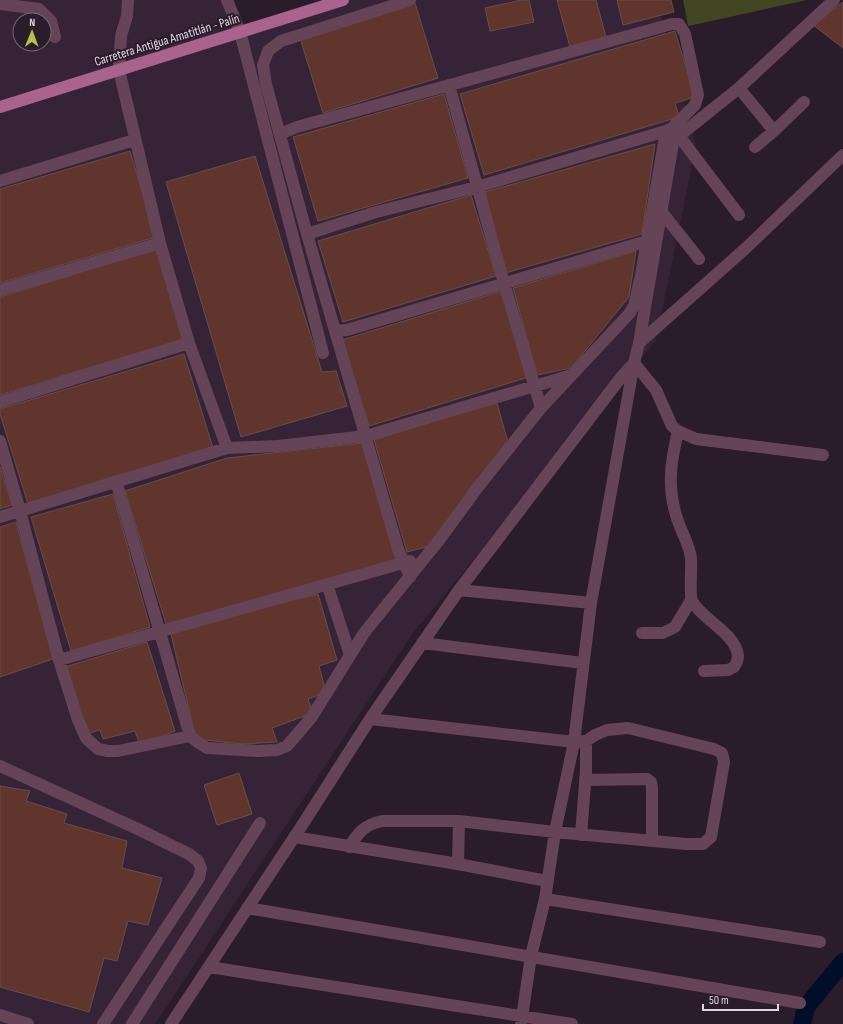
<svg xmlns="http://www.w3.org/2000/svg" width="843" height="1024" font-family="'Sofia Sans Condensed',sans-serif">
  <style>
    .built { fill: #362338; fill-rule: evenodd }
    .green { fill: #424521 }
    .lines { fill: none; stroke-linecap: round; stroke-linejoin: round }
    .river { stroke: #000e29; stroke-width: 18 }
    .building { fill: #60352d; stroke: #684e4a }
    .minor { stroke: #664458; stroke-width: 12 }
    .major { stroke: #aa638d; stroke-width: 12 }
    .labels { text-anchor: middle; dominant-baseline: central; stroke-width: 4; stroke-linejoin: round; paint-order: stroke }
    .street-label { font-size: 13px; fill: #e0d6e1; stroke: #2b1c2c }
  </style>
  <rect width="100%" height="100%" fill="#2b1c2c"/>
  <path class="built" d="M0,0H222L236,31L343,0H657L696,146L656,340L412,634L155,1024H0ZM20,20H44V44H20Z"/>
  <path class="green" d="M683,0H807L688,26Z"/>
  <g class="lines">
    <path class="river" d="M802,1024L806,1007L843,962"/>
  </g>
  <path class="building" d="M522,0H529L534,22L490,31L485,8Z
    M557,0H596L606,37L570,47Z
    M617,0H671L674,12L623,25Z
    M843,2V48L813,25Z
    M415,3L438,78L323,113L300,38Z
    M675,31L695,97L675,103L679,117L484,175L460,94Z
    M444,94L468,178L318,221L293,137Z
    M655,144L642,234L505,273L485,192Z
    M130,151L156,237L0,283V189Z
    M255,156L322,372L336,371L347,406L241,437L166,182Z
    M471,195L496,276L343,322L318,241Z
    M156,249L183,339L0,395V297Z
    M636,251L629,297L571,368L537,375L513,288Z
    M502,291L529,377L369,426L342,340Z
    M184,354L213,448L28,504L0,414V409Z
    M496,400L508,442L430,546L407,552L374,440Z
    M363,443L398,560L167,627L125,491L227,458Z
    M0,467L12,505L0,509Z
    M113,494L150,627L71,651L31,517Z
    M16,522L53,659L0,677V527Z
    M318,594L337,660L319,666L326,692L308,699L313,713L272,728L277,742L242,744L196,739L170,630Z
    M147,642L175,731L140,745L135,731L103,739L100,730L86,734L65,667Z
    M239,773L252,814L217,825L204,785Z
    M0,786L30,791L26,801L67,814L64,823L127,841L122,868L162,878L148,925L128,921L117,961L104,958L89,1012L0,987Z"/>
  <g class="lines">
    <path class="minor" d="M227,0L240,32L323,353
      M410,0L281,41L268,51L263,65L266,84L305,227L398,549L410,577
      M0,4L39,9L51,21L55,37
      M449,85L504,283L541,408
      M739,88L774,131
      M280,134L297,127L672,24H679L685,34L698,95L695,105L672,128L666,131L477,187L376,212L307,234
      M679,136L739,215
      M755,147L774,131L804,102
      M0,181L134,140
      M661,211L699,259
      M0,290L160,243
      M335,331L347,330L647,241
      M639,343L746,248L843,155
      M0,402L189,343
      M678,431C671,461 667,485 676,515C680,530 689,543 691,558C692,567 689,595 692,601C702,620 736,633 738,656C738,659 736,664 734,667L728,670L704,671
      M0,441L20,511L59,660L78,720L86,738L98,749L108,751H118L190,736L199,743L207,748L258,751L277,750L287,746L311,718L364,633L440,539L478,487L541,408L629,314L634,306L641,275L666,131
      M227,448L278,446L366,436L572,375
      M114,482L118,488L190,736
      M0,517L227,448L189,343L160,243L119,70L121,36L127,16L128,0
      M327,584L350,655
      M459,590L591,603
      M642,633H663L675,627L691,600
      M422,643L583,663
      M59,660L410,561
      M0,766L142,831L189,854L198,861L201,868L199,878L103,1024
      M585,780L647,779L651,782L652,788V841
      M581,835L586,771V741
      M294,837L458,864L547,881
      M349,847C359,832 364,825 382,821H459L555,832L686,844H703L711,837L724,762L722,753L714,749L628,728L607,730L595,735L586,741L574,742L370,719
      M458,864L459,821
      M545,899L820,942
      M247,908L800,1003
      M209,967L572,1024
      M0,1015L28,1024
      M132,1024L260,823
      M171,1024L301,827L370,719L459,590L622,376L634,363L656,390L672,426L678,431L696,439L823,455
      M521,1024L531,956L545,899L555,832L574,742L591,603L634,363L639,343L673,143L679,136L739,88L834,0"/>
    <path class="major" d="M0,107L343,0"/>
  </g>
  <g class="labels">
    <g class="street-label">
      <text transform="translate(167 40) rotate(-17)">Carretera Antigua Amatitlán - Palín</text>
    </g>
  </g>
  <g transform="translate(32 32) rotate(1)"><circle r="19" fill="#2b1c2c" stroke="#736674"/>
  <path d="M0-3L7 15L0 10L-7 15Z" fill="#b3c24b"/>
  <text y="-6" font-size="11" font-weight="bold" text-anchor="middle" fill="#e0d6e1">N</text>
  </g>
  <path d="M703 1004v6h75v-6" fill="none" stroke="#e0d6e1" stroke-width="2"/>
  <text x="709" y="1004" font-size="12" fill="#e0d6e1" stroke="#2b1c2c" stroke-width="3" paint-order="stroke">50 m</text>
</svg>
